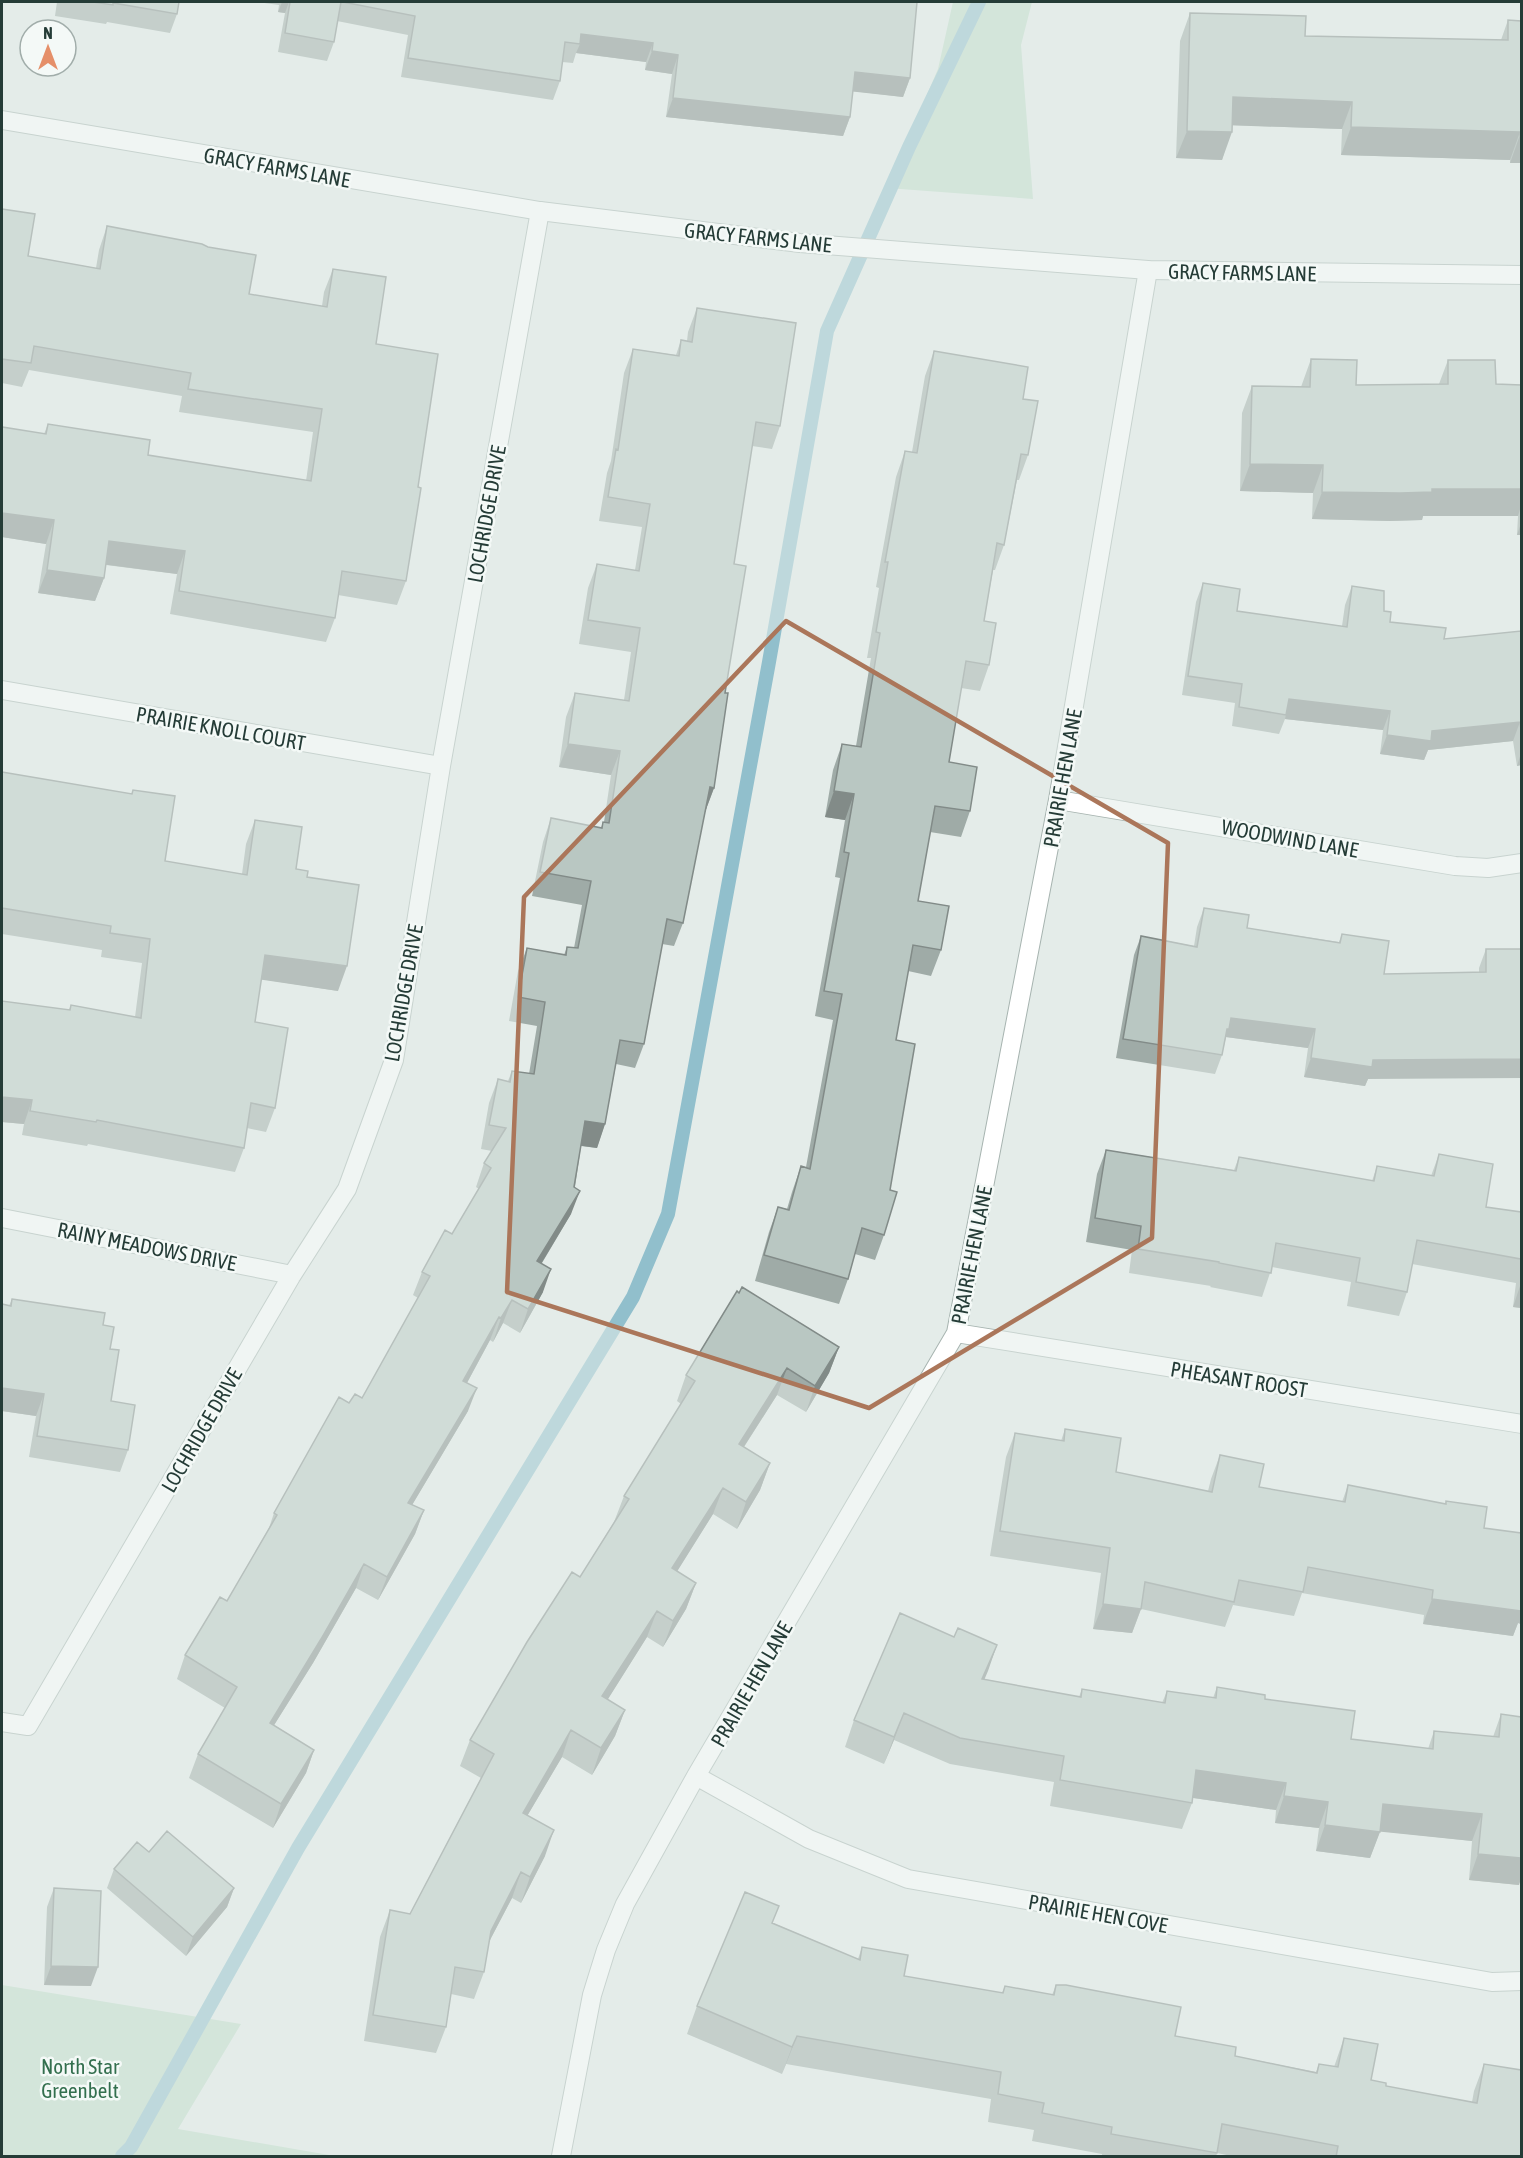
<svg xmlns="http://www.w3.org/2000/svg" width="1523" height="2158" font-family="'Asap Condensed',sans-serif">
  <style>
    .green { fill: #bfdbc8 }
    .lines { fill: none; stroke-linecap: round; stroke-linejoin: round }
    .stream { stroke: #91bfcc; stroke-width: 14 }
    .minor-casing { stroke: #a7b4b0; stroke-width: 20 }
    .tertiary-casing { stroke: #a7b4b0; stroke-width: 20 }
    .minor { stroke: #fff; stroke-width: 18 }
    .tertiary { stroke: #fff; stroke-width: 18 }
    .wall { fill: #9faba7 }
    .shaded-wall { fill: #828b88 }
    .building { fill: #b9c7c2; stroke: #828b88; stroke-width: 1.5 }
    .marked { fill: none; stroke: #ab765a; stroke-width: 4.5; stroke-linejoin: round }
    .labels { text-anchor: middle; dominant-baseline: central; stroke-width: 5; stroke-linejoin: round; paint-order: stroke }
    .street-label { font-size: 21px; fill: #253c37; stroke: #f4f9f7 }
    .park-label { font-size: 21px; fill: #336f4e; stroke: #f4f9f7 }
  </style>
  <rect width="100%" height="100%" fill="#e4ece9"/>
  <path class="green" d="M953,2H1032L1021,45L1033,199L887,188L938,69Z
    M2,1985L241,2024L178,2129L335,2156H2Z"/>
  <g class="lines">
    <path class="stream" d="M122,2156L131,2147L298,1848L633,1297L668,1214L769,662L827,331L909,147L979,2"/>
    <g class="minor-casing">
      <path id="minor" d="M2,690L441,766
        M1058,800L1455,866L1488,868L1522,863
        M2,1218L292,1275
        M956,1333L1522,1424
        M2,1722L28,1726L292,1275L347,1189L394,1060L441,766L540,211
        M696,1776L809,1839L908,1879L1492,1982L1522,1981
        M561,2156L592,1995L606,1950L625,1904L696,1776L956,1333L1058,800L1148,270"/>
    </g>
    <g class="tertiary-casing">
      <path id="tertiary" d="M2,120L540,211L800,243L1148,270L1522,275"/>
    </g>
    <use href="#minor" class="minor"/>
    <use href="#tertiary" class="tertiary"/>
  </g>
  <path class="wall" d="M57,2H179L177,14L170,33L107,22L106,24L55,16Z
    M257,2H917L910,78L903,97L853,91L850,117L843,136L666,117L672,74L645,70L646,62L576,53L573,63L562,62L560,81L553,100L401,77L408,35L337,21L334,42L327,61L278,52L285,13L278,12L279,5Z
    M1190,13L1305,36L1501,40L1508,20L1521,21V163H1510V160L1341,155L1342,129L1232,125L1222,160L1176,158L1180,41Z
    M2,209L28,256L96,268L99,250L107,226L249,294L322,306L324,292L333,269L376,344L418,487L406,581L397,605L338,595L335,618L326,642L170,614L177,574L106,565L104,578L95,601L38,593L46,544L2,537V427L44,434L48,424L148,455L306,481L313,432L179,412L182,396L29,370L22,387L2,383Z
    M697,308L780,426L772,449L752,446L734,564L725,693L714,788L705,812L683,923L674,946L662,944L644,1044L635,1068L616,1064L605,1124L597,1148L581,1146L571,1214L542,1263L543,1292L520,1333L503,1323L493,1342L490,1340L467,1383L468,1411L412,1505L424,1510L415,1534L378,1600L356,1588L313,1663L274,1725L314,1750L306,1773L273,1828L189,1778L198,1754L225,1708L177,1679L185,1655L227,1601L269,1528L274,1513L349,1403L362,1398L418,1298L413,1295L422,1272L452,1234L479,1189L476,1187L484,1163L492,1151L481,1149L489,1103L498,1079L508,1081L512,1071L529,1074L537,1026L509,1021L518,971L527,948L564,955L567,947L574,948L582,905L532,896L543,842L551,818L601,828L603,822H604L611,775L559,767L566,717L575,693L624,700L631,652L579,644L588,588L597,564L635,570L642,527L599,521L607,473L611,461L624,373L633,349L676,355L681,340L687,341L688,332Z
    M934,351L1023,399L1028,455L1019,480H1017L1004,545L995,570H993L984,621L989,665L980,691L961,688L949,762L970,811L961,837L930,832L918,901L941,950L931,976L908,971L896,1040L890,1190L884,1235L875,1260L855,1254L848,1279L839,1304L755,1281L769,1232L778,1207L787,1209L792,1192L801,1166L806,1167L833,1020L815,1016L840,878L835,877L845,820L825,817L833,770L842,744L856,746L871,658H867L879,588L876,587L896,477L905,451L912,452L925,376Z
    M1311,359L1356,385L1439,384L1448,360L1496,384L1521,385V535H1517L1518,516H1423L1422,520L1390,521L1312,519L1313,493L1240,491L1242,413L1252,386L1301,387Z
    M1203,583L1237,611L1342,626L1345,605L1352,586L1384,611L1390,622L1444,639L1521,631V765L1517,766L1513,741L1428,750L1424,760L1380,754L1383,730L1285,719L1279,734L1232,726L1235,703L1182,695L1196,602Z
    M2,772L132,794L133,790L165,861L242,874L246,844L255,820L296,869L307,877L338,991L261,979L255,1022L275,1108L266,1132L247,1128L244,1148L235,1172L88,1144L87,1146L22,1135L24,1124L2,1122V1001L69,1010L71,1005L135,1017L142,963L101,957L102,950L2,934Z
    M1204,908L1247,928L1339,942L1342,934L1384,974L1479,972V968L1486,949H1521L1368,1079L1365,1086L1304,1077L1308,1048L1226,1037L1222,1055L1215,1074L1116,1058L1134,955L1141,936L1194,946L1197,927Z
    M1106,1150L1234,1170L1239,1157L1372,1181L1377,1166L1431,1176L1439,1154L1486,1207L1521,1212V1308L1513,1307L1516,1283L1412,1264L1407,1292L1399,1316L1347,1306L1351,1282L1272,1267L1262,1297L1210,1287L1211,1286L1129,1273L1132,1250L1086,1242L1097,1174Z
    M12,1299L103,1325L110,1349L111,1401L128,1450L120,1472L29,1457L36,1416L2,1411V1304L9,1306Z
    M839,1347L829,1373L806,1412L777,1395L744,1447L770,1463L760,1490L737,1529L713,1514L677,1571L696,1583L686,1609L663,1647L647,1637L607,1700L625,1710L615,1736L592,1775L562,1757L527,1816L545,1856L521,1903L512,1898L489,1942L484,1972L474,1999L451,1994L446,2027L436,2053L364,2041L380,1937L390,1910L410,1914L481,1778L460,1766L470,1740L580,1577L614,1522L624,1496L681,1404L677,1401L686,1375Z
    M1065,1429L1116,1472L1208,1491L1211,1479L1220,1455L1259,1487L1342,1502L1348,1485L1445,1504L1446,1501L1484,1528L1521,1533V1624L1518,1623L1513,1636L1423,1624L1424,1615L1302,1593L1294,1616L1233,1605L1225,1627L1141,1609L1132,1633L1093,1629L1101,1573L990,1556L1006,1457L1015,1433L1061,1441Z
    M954,1637L997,1645L984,1679L1079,1697L1082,1689L1162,1703L1167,1691L1213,1698L1217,1687L1265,1699L1351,1739L1428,1749L1434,1731L1493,1737L1501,1714L1519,1885L1469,1880L1472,1841L1380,1831L1370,1858L1316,1851L1319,1828L1275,1823L1276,1810L1193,1798L1192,1803L1182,1829L1050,1806L1054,1782L950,1764L894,1740L884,1764L845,1747L854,1720Z
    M149,1852L234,1888L227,1907L186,1956L107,1888L114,1869Z
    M54,1888L91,1986L44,1985L47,1907Z
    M773,1923L858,1959L862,1947L904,1976L1002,1993L1005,1986L1052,1995L1056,1985L1175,2036L1235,2056L1316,2072L1319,2064L1334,2067L1344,2038L1371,2080L1386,2086L1472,2102L1474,2091L1484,2064L1521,2157H1236L1217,2153L1216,2157H1102V2154L1032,2141L1034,2130L988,2122L991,2099L786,2064L782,2074L687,2034L697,2006Z"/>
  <path class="shaded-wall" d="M282,2H289L285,13L278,12Z
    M581,34L653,43L646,62L576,53L580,44Z
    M652,51L678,55L672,74L645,70Z
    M855,72L910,78L903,97L848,91Z
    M1233,97L1352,102L1342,129L1223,125Z
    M673,98L850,117L843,136L666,117Z
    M1351,127L1520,132L1510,160L1341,155Z
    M1187,131L1232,132L1222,160L1176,158Z
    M1520,135H1521V163H1510Z
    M1250,464L1323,465L1313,493L1240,491Z
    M1432,489H1521V506L1518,516H1423L1422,520L1390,521L1312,519L1322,492Z
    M2,513L54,520L46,544L2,537Z
    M1521,523V535H1517Z
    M109,541L185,551L177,574L101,564Z
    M47,570L104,578L95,601L38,593Z
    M1289,699L1390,711L1383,730L1285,719Z
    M1520,722L1513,741L1428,750L1424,760L1380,754L1387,735L1432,731Z
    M568,744L620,751L611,775L559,767Z
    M1521,753V765L1517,766Z
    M710,787L714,788L705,812Z
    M834,791L854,794L845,820L825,817Z
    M265,955L347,966L338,991L257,979Z
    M1231,1018L1315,1029L1308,1048L1226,1037L1222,1048H1220Z
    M1311,1058L1373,1060L1521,1059V1078L1368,1079L1365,1086L1304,1077Z
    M2,1097L32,1100L24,1124L2,1122Z
    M585,1121L605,1124L597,1148L576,1145Z
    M580,1191L571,1214L529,1284L537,1261Z
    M551,1269L543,1292L520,1333L528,1309Z
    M1521,1283V1308L1513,1307Z
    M512,1300L503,1323L493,1342L501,1318Z
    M499,1317L490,1340L455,1405L463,1381Z
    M839,1347L829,1373L806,1412L815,1386Z
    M787,1368L777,1395L729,1470L739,1444Z
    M2,1388L44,1394L36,1416L2,1411Z
    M477,1388L468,1411L399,1527L408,1503Z
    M770,1463L760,1490L737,1529L746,1502Z
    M723,1488L713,1514L663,1594L672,1568Z
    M424,1510L415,1534L378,1600L387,1577Z
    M364,1564L356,1588L313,1663L261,1746L270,1723Z
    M696,1583L686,1609L663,1647L673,1621Z
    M1432,1599L1521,1604V1624L1518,1623L1513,1636L1423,1624Z
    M1103,1604L1141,1609L1132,1633L1093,1629Z
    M657,1611L647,1637L593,1723L602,1696Z
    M997,1645L988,1671L973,1706L982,1679Z
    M625,1710L615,1736L592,1775L601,1748Z
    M904,1713L894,1740L884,1764L894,1737Z
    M571,1730L562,1757L513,1840L523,1813Z
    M314,1750L306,1773L273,1828L281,1804Z
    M1196,1770L1286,1783L1276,1810L1187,1797Z
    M1284,1796L1328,1802L1319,1828L1275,1823Z
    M1383,1804L1482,1814L1472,1841L1374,1831Z
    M1325,1825L1380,1832L1370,1858L1316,1851Z
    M554,1830L545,1856L521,1903L530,1877Z
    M1478,1854L1521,1858V1879L1519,1885L1469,1880Z
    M521,1872L512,1898L481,1957L491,1931Z
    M234,1888L227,1907L186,1956L193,1937Z
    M51,1966L98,1967L91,1986L44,1985Z
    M797,2036L786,2064L782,2074L792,2047Z"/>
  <path class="building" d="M93,2H179L177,14L113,3V5Z
    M290,2H341L334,42L285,33Z
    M343,2H917L910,78L855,72L850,117L673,98L678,55L652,51L653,43L581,34L580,44L565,42L560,81L408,58L415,16Z
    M1190,13L1306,16L1305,36L1508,40V20L1521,21V135H1520V132L1351,127L1352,102L1233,97L1232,132L1187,131Z
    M2,209L35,214L28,256L100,269L107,226L202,244L208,247L256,255L249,294L327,307L333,269L386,277L376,344L438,354L418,487L421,488L406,581L342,571L335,618L179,591L185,551L109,541L104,578L47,570L54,520L2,513V427L46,434L48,424L150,440L148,455L311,481L322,409L188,389L191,373L34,346L31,363L2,359Z
    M697,308L796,323L780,426L756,422L734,564L746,566L725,693H728L714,788L710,787L683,923L667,919L644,1044L620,1040L605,1124L585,1121L574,1187L580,1191L537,1261L551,1269L528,1309L512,1300L501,1318L499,1317L463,1381L477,1388L408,1503L424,1510L387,1577L364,1564L321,1639L270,1723L314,1750L281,1804L198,1754L237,1687L185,1655L220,1597L227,1601L277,1515L274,1513L339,1397L349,1403L355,1394L362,1398L430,1276L422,1272L445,1230L452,1234L491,1168L484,1163L506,1128L489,1125L498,1079L510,1082L512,1071L534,1074L545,1002L518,997L527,948L566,955L567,947L578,948L591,881L540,872L551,818L602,828L603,822L609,823L620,751L568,744L575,693L629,701L640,628L588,620L597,564L639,571L650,504L608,497L616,449L618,450L633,349L679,356L681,340L692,342Z
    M934,351L1028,367L1023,399L1038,401L1028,455L1021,454L1004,545L997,543L984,621L996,623L989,665L966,661L949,762L977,767L970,811L935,806L918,901L949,906L941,950L913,945L896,1040L915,1044L890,1190L897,1192L884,1235L862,1228L848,1279L764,1255L778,1207L789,1210L801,1166L810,1169L842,994L824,991L849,853L844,852L854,794L834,791L842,744L861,747L880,633L876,632L888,562H885L905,451L917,453Z
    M1311,359L1357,360L1356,385L1448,384V360H1495L1496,384L1521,385V489H1432V492L1400,493L1322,492L1323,465L1250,464L1252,386L1310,387Z
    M1203,583L1240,589L1237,611L1347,627L1352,586L1384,591V611L1391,612L1390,622L1446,628L1444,639L1521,631V730L1520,722L1432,731L1431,741L1387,735L1390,711L1289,699L1286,715L1239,707L1242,684L1188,676Z
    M2,772L132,794L133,790L175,796L165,861L247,875L255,820L302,827L296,869L308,871L307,877L359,885L347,966L265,955L255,1022L288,1028L275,1108L251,1103L244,1148L97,1120L96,1122L30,1111L32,1100L2,1097V1001L70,1010L71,1005L141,1018L150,939L110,933L111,926L2,908Z
    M1204,908L1249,915L1247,928L1340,943L1342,934L1389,941L1384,974L1486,972V949H1521V1059L1373,1060L1372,1067L1311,1058L1315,1029L1231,1018L1229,1029H1227L1222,1055L1123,1039L1141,936L1197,947Z
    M1106,1150L1236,1171L1239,1157L1374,1181L1377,1166L1434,1176L1439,1154L1493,1164L1486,1207L1521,1212V1259L1417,1240L1407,1292L1356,1282L1360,1258L1276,1243L1271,1273L1219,1263V1262L1138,1249L1141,1226L1095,1218Z
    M742,1287L839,1347L815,1386L787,1368L739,1444L770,1463L746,1502L723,1488L672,1568L696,1583L673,1621L657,1611L602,1696L625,1710L601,1748L571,1730L523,1813L554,1830L530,1877L521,1872L491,1931L484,1972L455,1967L446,2027L373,2015L390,1910L410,1914L494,1754L470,1740L527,1642L572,1572L580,1577L629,1499L624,1496L695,1381L686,1375L737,1291L739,1293Z
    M12,1299L105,1313L103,1325L114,1327L110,1349L119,1350L111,1401L135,1405L128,1450L37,1436L44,1394L2,1388V1304L11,1306Z
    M1065,1429L1121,1438L1116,1472L1212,1492L1220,1455L1264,1464L1259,1487L1345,1502L1348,1485L1446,1504V1501L1487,1507L1484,1528L1521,1533V1611L1432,1599L1433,1590L1308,1567L1303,1592L1239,1580L1234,1602L1145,1582L1141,1609L1103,1604L1110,1548L1000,1531L1015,1433L1064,1441Z
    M900,1613L954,1637L958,1628L997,1645L982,1679L1081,1697L1082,1689L1165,1703L1167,1691L1216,1698L1217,1687L1265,1695V1699L1355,1711L1351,1739L1433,1749L1434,1731L1499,1737L1501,1714L1521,1717V1858L1478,1854L1482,1814L1383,1804L1380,1832L1325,1825L1328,1802L1284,1796L1286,1783L1196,1770L1192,1803L1060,1780L1064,1756L960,1738L904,1713L894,1737L854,1720Z
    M167,1831L234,1888L193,1937L114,1869L137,1842L149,1852Z
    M54,1888L101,1891L98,1967L51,1966Z
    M745,1892L779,1906L772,1923L860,1960L862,1947L908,1955L904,1976L1003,1993L1005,1986L1054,1995L1056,1985H1066L1181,2007L1175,2036L1236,2047L1235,2056L1317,2073L1319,2064L1338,2067L1344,2038L1378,2044L1371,2080L1386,2083V2086L1477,2103L1484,2064L1521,2070V2157H1336L1338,2146L1222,2124L1217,2153L1111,2134L1112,2127L1042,2113L1044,2103L998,2094L1001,2072L797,2036L792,2047L697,2006Z"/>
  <path d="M0 0H1523V2158H0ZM786,621L1168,843L1152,1238L869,1408L507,1292L524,897Z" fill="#e4ece9" fill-opacity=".55" fill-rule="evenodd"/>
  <path class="marked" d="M786,621L1168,843L1152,1238L869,1408L507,1292L524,897Z"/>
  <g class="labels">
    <g class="street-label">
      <text transform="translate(277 167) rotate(10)">GRACY FARMS LANE</text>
      <text transform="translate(758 237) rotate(6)">GRACY FARMS LANE</text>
      <text transform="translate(1242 272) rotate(1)">GRACY FARMS LANE</text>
      <text transform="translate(486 514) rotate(-80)">LOCHRIDGE DRIVE</text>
      <text transform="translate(221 728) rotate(10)">PRAIRIE KNOLL COURT</text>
      <text transform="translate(1062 778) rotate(-80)">PRAIRIE HEN LANE</text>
      <text transform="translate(1290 838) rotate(10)">WOODWIND LANE</text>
      <text transform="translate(403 993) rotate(-80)">LOCHRIDGE DRIVE</text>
      <text transform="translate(147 1246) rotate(11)">RAINY MEADOWS DRIVE</text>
      <text transform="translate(971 1255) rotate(-79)">PRAIRIE HEN LANE</text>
      <text transform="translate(1239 1379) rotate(9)">PHEASANT ROOST</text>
      <text transform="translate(201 1430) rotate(-60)">LOCHRIDGE DRIVE</text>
      <text transform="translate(751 1684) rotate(-60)">PRAIRIE HEN LANE</text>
      <text transform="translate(1098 1913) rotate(10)">PRAIRIE HEN COVE</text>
    </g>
    <g class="park-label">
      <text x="80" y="2066">North Star<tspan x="80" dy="24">Greenbelt</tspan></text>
    </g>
  </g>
  <rect width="1523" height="2158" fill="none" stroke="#253c37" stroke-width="6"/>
  <g transform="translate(48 48)"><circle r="28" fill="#f4f9f7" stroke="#a1adaa" stroke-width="1.5"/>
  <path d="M0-4.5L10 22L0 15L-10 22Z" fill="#e58f69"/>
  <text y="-9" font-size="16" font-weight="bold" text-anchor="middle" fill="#253c37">N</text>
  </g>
</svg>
